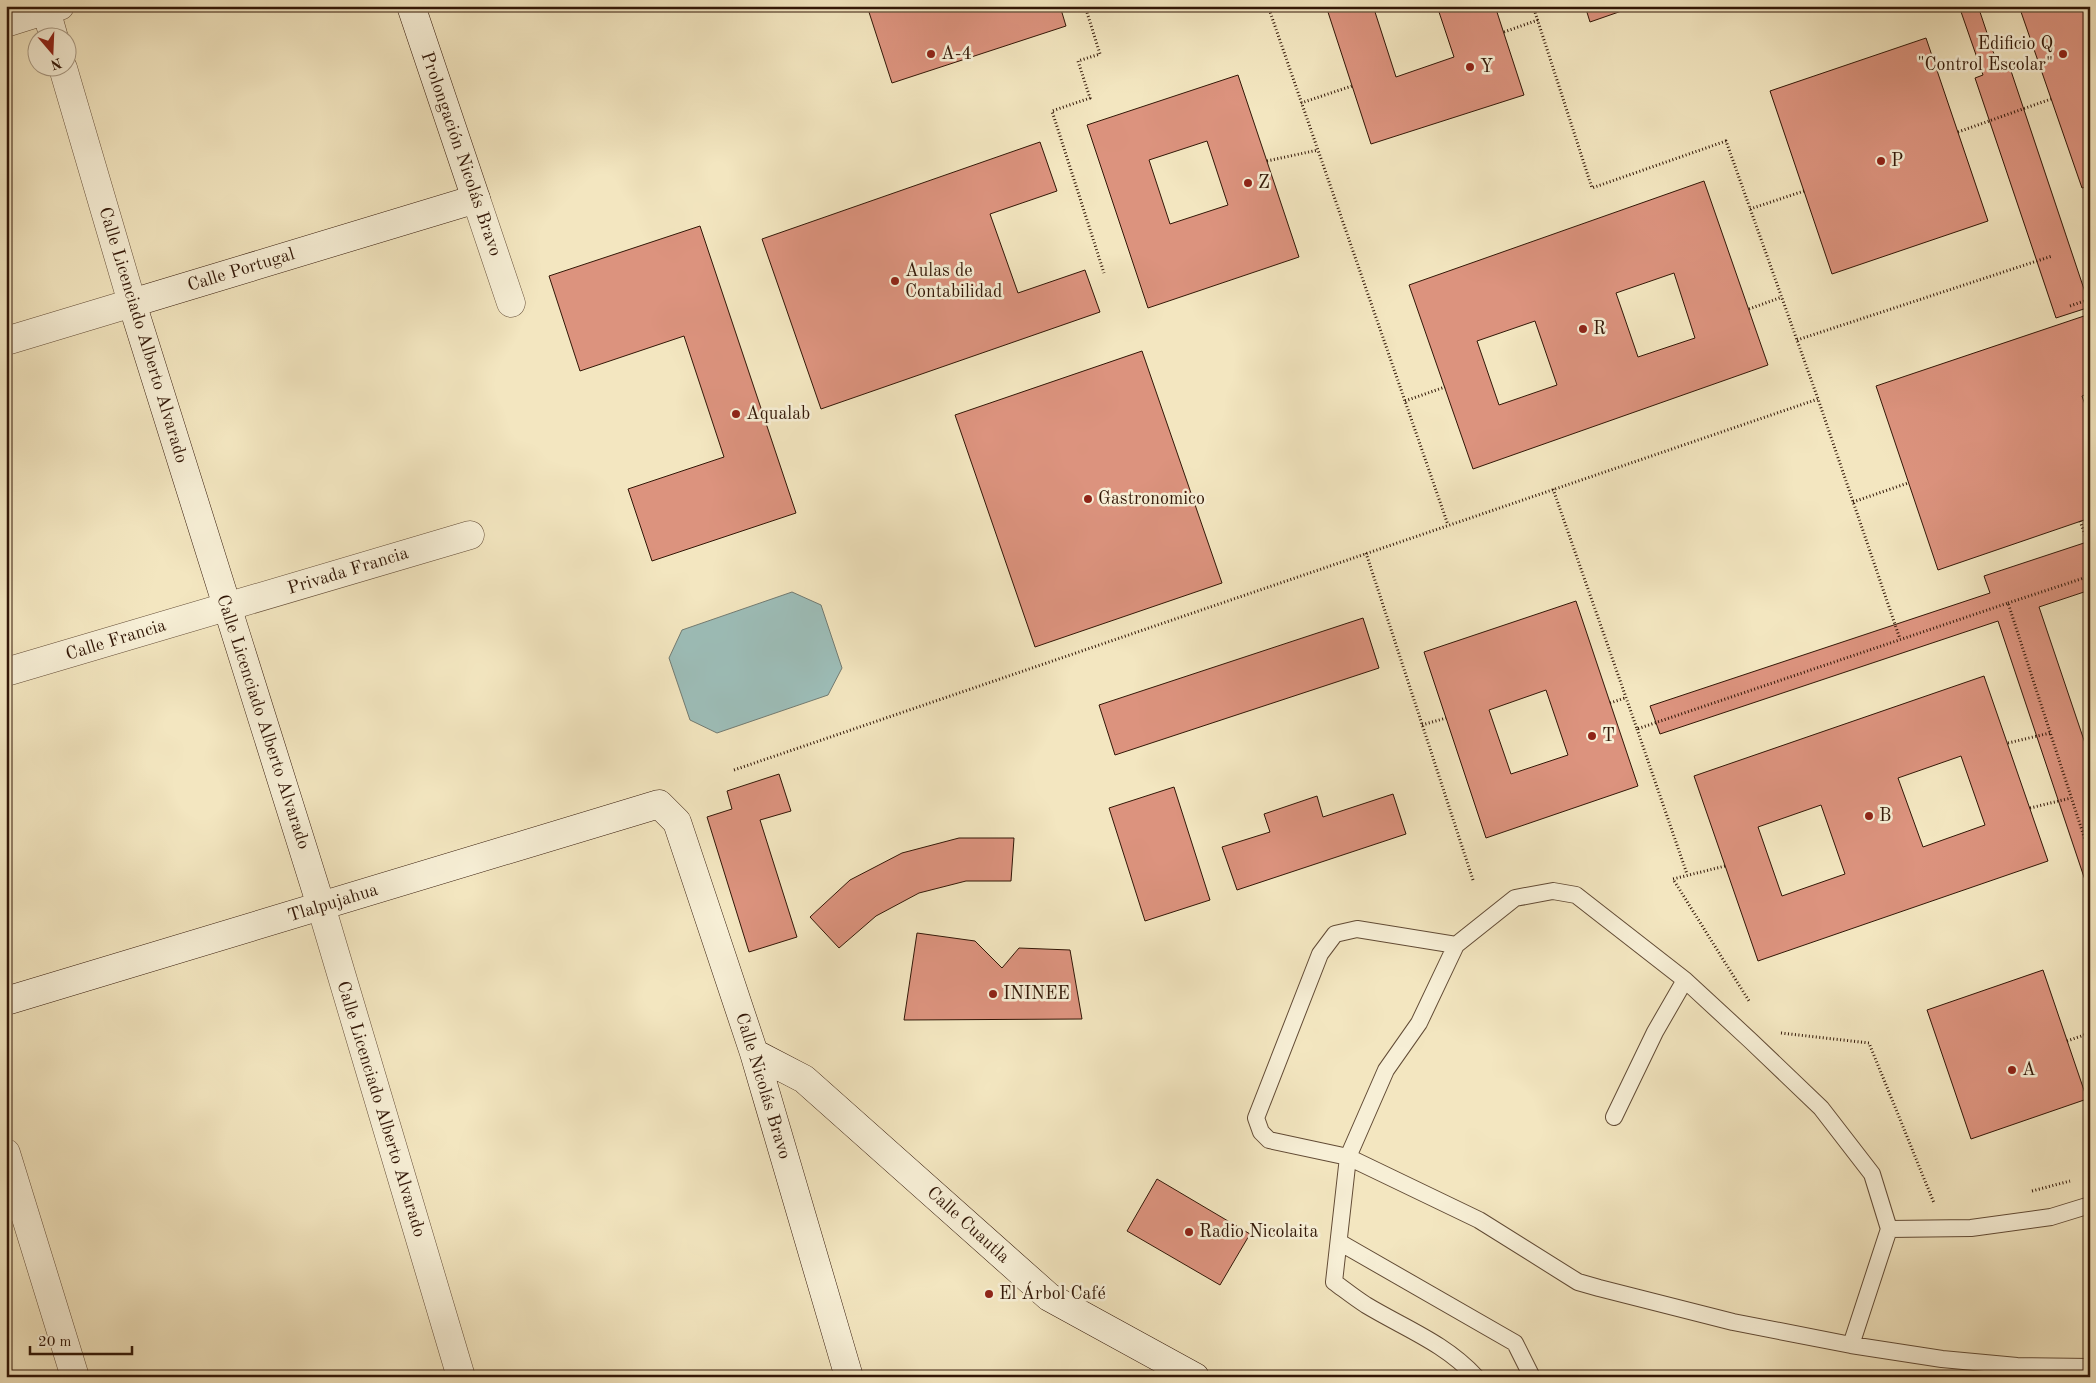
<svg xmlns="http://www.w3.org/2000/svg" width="2096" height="1383" font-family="'Old Standard TT',serif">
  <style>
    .water { fill: #9dbeb9; stroke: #727b72 }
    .building { fill: #dc937e; stroke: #321707; fill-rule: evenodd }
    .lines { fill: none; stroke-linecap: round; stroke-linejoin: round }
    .lane-casing { stroke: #624b35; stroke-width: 18 }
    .street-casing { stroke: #624b35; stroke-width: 29 }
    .secondary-casing { stroke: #321707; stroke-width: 29 }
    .path { stroke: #321707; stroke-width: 3; stroke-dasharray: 1 2.5; stroke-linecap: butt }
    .lane { stroke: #f7efd6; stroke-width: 16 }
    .street { stroke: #f7efd6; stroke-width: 28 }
    .secondary { stroke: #f7efd6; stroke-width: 28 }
    .poi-dot { fill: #8f2418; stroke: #f7efd6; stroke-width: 2 }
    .labels { text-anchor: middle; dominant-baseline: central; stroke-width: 5; stroke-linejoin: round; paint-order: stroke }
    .poi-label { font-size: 18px; fill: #321707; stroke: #f7efd6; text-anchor: start }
    .street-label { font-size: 18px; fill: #321707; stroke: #f7efd6 }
  </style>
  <rect width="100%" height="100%" fill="#f3e6c0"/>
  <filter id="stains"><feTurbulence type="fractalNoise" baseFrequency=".004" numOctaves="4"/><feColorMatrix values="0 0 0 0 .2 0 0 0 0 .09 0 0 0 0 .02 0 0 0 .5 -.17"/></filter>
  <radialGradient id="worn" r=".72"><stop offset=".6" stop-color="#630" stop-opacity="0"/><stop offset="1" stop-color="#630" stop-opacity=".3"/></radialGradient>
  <path class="water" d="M792,592L821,605L842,668L828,695L717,733L690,720L669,658L682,630Z"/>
  <path class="building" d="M867,6H1060L1066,26L892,83Z
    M1326,6H1391L1375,12L1396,77L1454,57L1437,6H1495L1524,95L1371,144Z
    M1585,6H1636L1590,22Z
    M1959,6H1978L1999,69L2009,65L2090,307L2056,318L1975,78L1983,75Z
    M2027,6H2090V186L2082,188L2020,9Z
    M1926,38L1988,221L1832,274L1770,91Z
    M1238,75L1299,257L1148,308L1087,125ZM1207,141L1228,205L1170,224L1149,160Z
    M1040,142L1057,191L990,214L1018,293L1085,270L1100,312L821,409L762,239Z
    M1704,181L1768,365L1473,469L1409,285ZM1674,273L1695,338L1638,357L1616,293ZM1535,321L1557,385L1499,405L1477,341Z
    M700,226L796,513L652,561L628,489L724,457L684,336L580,371L549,276Z
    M2090,314V393L2082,396L2090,419V518L1938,570L1876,386Z
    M1142,351L1222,583L1035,647L955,415Z
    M2090,541V590L2039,607L2090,758V895L1998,621L1660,734L1650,706L1990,593L1984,576Z
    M1576,601L1638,786L1486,838L1424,652ZM1546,690L1568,755L1511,774L1489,710Z
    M1363,618L1379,668L1115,755L1099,705Z
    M1984,676L2048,861L1758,961L1694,776ZM1961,756L1985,825L1923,847L1898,778ZM1821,805L1845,874L1782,896L1758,827Z
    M779,774L791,811L760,820L797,937L749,952L707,817L732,809L727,791Z
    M1174,787L1210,900L1145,921L1109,808Z
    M1393,794L1406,834L1237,890L1222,847L1270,832L1264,814L1317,796L1323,817Z
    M959,838H1014L1011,881H966L919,893L876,916L839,948L810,917L850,880L902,853Z
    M917,933L975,941L1002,968L1019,948L1070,950L1082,1019L904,1020Z
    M2043,970L2087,1099L1971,1139L1927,1010Z
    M1157,1179L1250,1234L1220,1285L1127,1231Z"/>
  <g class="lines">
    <g class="lane-casing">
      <path id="lane" d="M1456,945L1357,929L1335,934L1320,954L1256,1118L1261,1132L1269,1140L1348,1157L1479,1220L1578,1282L1599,1288L1733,1322L1851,1345L1942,1359L2017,1366L2090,1367
        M1614,1117L1655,1032L1685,980
        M1889,1229L1971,1228L2051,1217L2090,1205
        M1339,1242L1515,1343L1532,1377
        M1476,1377C1445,1343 1404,1328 1366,1305C1355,1298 1345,1290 1334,1282L1348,1157L1386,1070L1419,1023L1456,945L1515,898L1553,891L1576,895L1685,980L1751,1041L1821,1108L1872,1174L1889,1229L1851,1345"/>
    </g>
    <g class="street-casing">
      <path id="street" d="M45,6L54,38
        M6,23L60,6
        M476,199L511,303
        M6,341L132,303L63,68
        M6,672L470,535
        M321,906L461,1377
        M6,1153L75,1377"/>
    </g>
    <g class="secondary-casing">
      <path id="secondary" d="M321,906L132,303L476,199L411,6
        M6,1001L659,804L677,822L754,1053L849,1377
        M754,1053L804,1079L1049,1297L1195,1377"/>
    </g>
    <path class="path" d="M1085,6L1100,54L1078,61L1090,98L1052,111L1104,273
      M1268,6L1448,525
      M1533,6L1592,188L1726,141L1818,399L1900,639
      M1969,8L1975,6
      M1504,32L1538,20
      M1301,103L1352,86
      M1958,132L2051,99
      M1267,161L1318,150
      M1750,209L1804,191
      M2070,306L2090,299
      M1749,309L1782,297
      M1797,340L2052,256
      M1405,401L1445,387
      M1553,489L1637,729L2008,603L2090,855
      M1853,502L1908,483
      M2080,521L2090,548
      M1366,553L1473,880
      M2008,603L2090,576
      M1610,703L1625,698
      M1422,725L1446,718
      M1637,729L1687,874
      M2008,743L2050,733
      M734,770L1818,399
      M2030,808L2071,798
      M1725,866L1673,879L1749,1001
      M1781,1033L1869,1043L1934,1203
      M2067,1041L2090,1033
      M2032,1191L2070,1181"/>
    <use href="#lane" class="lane"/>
    <use href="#street" class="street"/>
    <use href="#secondary" class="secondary"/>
  </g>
  <g class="poi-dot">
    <circle cx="931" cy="54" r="5"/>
    <circle cx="2063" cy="54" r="5"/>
    <circle cx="1470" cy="67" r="5"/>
    <circle cx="1881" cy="161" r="5"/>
    <circle cx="1248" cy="183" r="5"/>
    <circle cx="895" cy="281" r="5"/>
    <circle cx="1583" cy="329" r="5"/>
    <circle cx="736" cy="414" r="5"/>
    <circle cx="1088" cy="499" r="5"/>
    <circle cx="1592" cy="736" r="5"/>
    <circle cx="1869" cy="816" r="5"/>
    <circle cx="993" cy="994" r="5"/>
    <circle cx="2012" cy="1070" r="5"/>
    <circle cx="1189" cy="1232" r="5"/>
    <circle cx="989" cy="1294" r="5"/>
  </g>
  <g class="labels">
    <g class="poi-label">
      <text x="2053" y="44" text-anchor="end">Edificio Q<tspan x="2053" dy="21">"Control Escolar"</tspan></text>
      <text x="941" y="54">A-4</text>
      <text x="1480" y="67">Y</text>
      <text x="1891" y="161">P</text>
      <text x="1258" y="183">Z</text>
      <text x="905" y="271">Aulas de<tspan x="905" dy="21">Contabilidad</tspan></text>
      <text x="1593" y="329">R</text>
      <text x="746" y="414">Aqualab</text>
      <text x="1098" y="499">Gastronomico</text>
      <text x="1602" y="736">T</text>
      <text x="1879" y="816">B</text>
      <text x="1003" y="994">ININEE</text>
      <text x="2022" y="1070">A</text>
      <text x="1199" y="1232">Radio Nicolaita</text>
      <text x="999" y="1294">El Árbol Café</text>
    </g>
    <g class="street-label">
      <text transform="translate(461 154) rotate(71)">Prolongación Nicolás Bravo</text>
      <text transform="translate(241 270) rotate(-17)">Calle Portugal</text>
      <text transform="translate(143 335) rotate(73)">Calle Licenciado Alberto Alvarado</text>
      <text transform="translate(348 571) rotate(-17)">Privada Francia</text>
      <text transform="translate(116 640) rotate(-17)">Calle Francia</text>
      <text transform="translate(263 722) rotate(72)">Calle Licenciado Alberto Alvarado</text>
      <text transform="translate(333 903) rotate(-17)">Tlalpujahua</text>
      <text transform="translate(763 1086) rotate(73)">Calle Nicolás Bravo</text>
      <text transform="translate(381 1109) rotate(73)">Calle Licenciado Alberto Alvarado</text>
      <text transform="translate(968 1225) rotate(42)">Calle Cuautla</text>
    </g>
  </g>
  <rect width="2096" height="1383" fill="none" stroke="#f3e6c0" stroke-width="25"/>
  <rect x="8" y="8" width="2081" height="1368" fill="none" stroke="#321707" stroke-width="2.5"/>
  <rect x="12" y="12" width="2071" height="1358" fill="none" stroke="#321707"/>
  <g transform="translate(52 52) rotate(161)"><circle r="24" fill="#f7efd6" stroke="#a89983"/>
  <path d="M0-4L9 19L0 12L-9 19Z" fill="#8f2418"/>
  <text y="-8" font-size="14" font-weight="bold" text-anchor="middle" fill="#321707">N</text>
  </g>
  <path d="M30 1346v8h102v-8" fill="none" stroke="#321707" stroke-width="2.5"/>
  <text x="38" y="1346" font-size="15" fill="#321707" stroke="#f7efd6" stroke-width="4" paint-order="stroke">20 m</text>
  <rect width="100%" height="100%" filter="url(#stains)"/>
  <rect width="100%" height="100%" fill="url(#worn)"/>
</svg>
